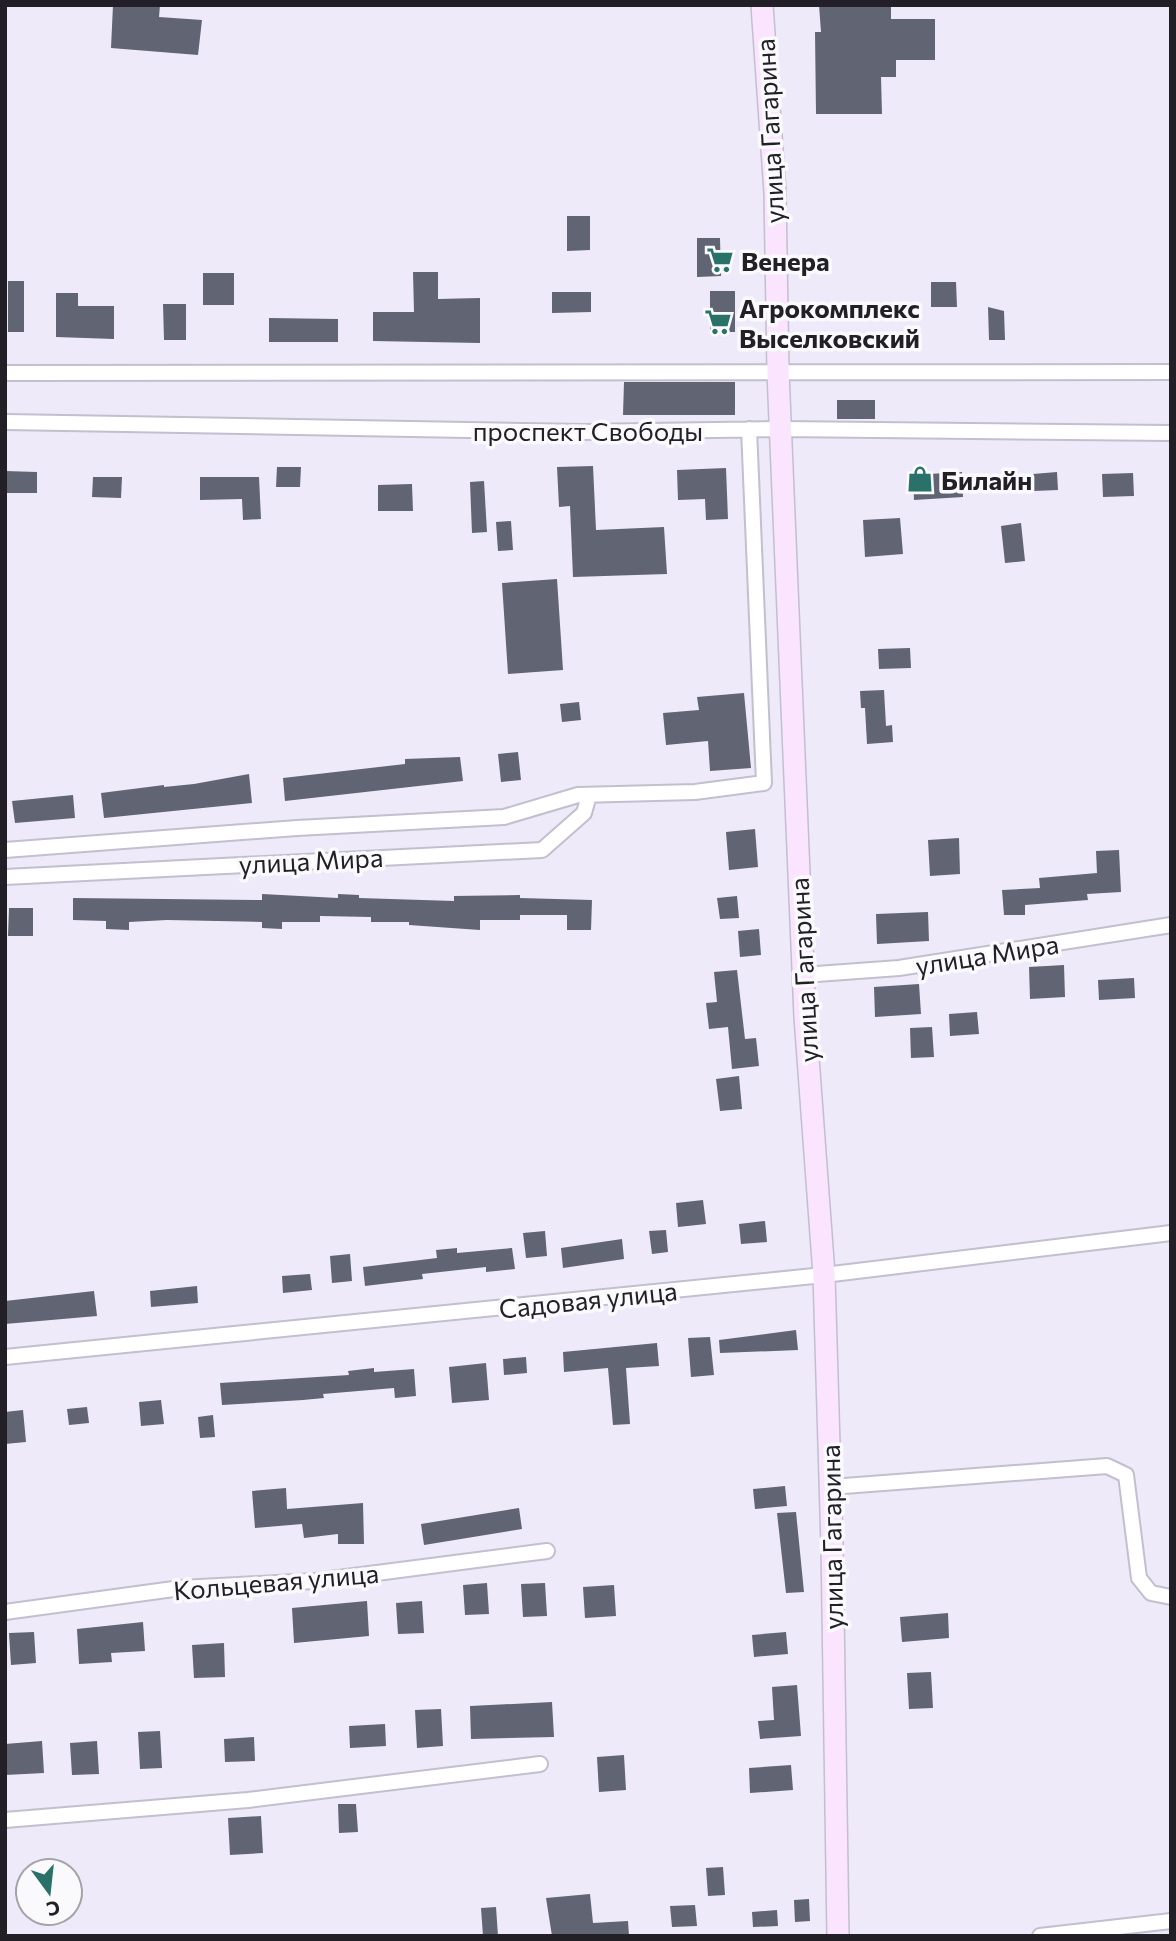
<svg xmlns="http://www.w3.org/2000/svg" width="1176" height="1941" font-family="Commissioner,sans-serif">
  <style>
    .building { fill: #616472 }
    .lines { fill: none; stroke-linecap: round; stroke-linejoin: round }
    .minor-casing { stroke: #c2bfce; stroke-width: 18 }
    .secondary-casing { stroke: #c2bfce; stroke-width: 24 }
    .minor { stroke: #fff; stroke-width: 14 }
    .secondary { stroke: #fae4fe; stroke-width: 21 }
    .labels { text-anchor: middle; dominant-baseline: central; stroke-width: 7; stroke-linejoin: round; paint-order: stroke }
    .street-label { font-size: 26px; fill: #222026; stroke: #fafafd }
    .poi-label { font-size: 26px; font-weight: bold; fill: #222026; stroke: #fafafd; text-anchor: start }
  </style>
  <rect width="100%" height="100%" fill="#eeeafa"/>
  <path class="building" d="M113,5H160L159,17L202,20L198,55L111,48Z
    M819,5H891V19H935V60H896V77H881L882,114H816L815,32H821Z
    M567,216H590V250L567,251Z
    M697,238H720L721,276L697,277Z
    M413,272H438V299L480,298V343L373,341V312H414Z
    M203,273H234V305H203Z
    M8,281H24V332H8Z
    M931,282H956L957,307H931Z
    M710,291H735V332H710Z
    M552,292H591V312L552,313Z
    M56,293H78V306H114V339L56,337Z
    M163,304H186V340H164Z
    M988,307L1004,311L1005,340H989Z
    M269,318L338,319V342H269Z
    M624,382H735V415H623Z
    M837,400H875V419H837Z
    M593,466L596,530L664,527L667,574L573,577L570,506L559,507L557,467Z
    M277,467H301L300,487H276Z
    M726,468L728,519L706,520L705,499L678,500L677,470Z
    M5,471L37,472V493H5Z
    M962,472L963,497L914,500L913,475Z
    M1057,472L1058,490L1034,491L1033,474Z
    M1133,473L1134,496L1103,497L1102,474Z
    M93,477H122L121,498L92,497Z
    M200,477H259L261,519L243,520L242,499L200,500Z
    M484,481L487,532L472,533L470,482Z
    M412,484L413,511H378V485Z
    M900,518L903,554L865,557L863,520Z
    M511,521L513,550L498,551L496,522Z
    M1021,523L1025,561L1005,563L1001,526Z
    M557,579L563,670L508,674L502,583Z
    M910,648L911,668L879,669L878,649Z
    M884,690L886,726L892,725L893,742L867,744L865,708H861L860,691Z
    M744,693L751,768L710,771L708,741L666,745L663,713L699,710L697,697Z
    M579,702L581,720L562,722L560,704Z
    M518,752L521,780L501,782L498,754Z
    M460,757L463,781L285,801L283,778L405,764V759Z
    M249,774L252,803L104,818L101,793L164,785V787L194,784Z
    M73,795L75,818L15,823L12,801Z
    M755,829L758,867L729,870L726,832Z
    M959,838L960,874L930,876L928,840Z
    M1119,850L1121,892L1087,894L1088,900L1025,905V915H1004L1002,890L1040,888L1039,878L1097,873L1096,851Z
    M262,894L338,898V894L359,895V898L454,901V896L520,895V898L592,900L591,930H567V915H520V920H480V930L409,925V922H371V917L320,916V922H282V929L262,928V922L167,920L129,922V930L106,929V921L73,920V898L262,900Z
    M737,896L739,918L720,919L717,898Z
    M9,908H33V936H8Z
    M928,912L929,941L877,944L876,914Z
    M759,929L761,955L740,957L738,931Z
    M1064,965L1065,997L1030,999L1029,967Z
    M737,970L745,1039L756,1038L759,1066L732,1069L728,1027L709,1029L706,1003L717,1002L714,972Z
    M1134,978L1135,998L1099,1000L1098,980Z
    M919,984L921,1014L875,1017L874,987Z
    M977,1012L979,1034L950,1036L949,1014Z
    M932,1027L934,1057L911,1058L910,1028Z
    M739,1076L742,1109L720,1111L716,1079Z
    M703,1200L706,1224L678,1227L676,1203Z
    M765,1221L767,1242L741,1244L739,1224Z
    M666,1230L668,1252L652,1254L649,1231Z
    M545,1231L547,1256L526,1258L523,1233Z
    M622,1239L624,1259L563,1268L561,1248Z
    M457,1248V1253L512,1248L515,1269L486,1272V1267L422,1274L423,1279L365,1286L363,1267L437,1258L436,1250Z
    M350,1254L352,1281L332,1283L330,1256Z
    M310,1274L312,1290L283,1293L282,1276Z
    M197,1286L198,1303L151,1307L150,1291Z
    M94,1291L97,1316L5,1324V1301Z
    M796,1330L798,1350L720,1353L719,1340Z
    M710,1337L714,1375L691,1377L688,1338Z
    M657,1343L659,1366L626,1368L630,1424L613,1425L608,1368L564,1372L563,1352Z
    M526,1357L527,1373L504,1375L503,1359Z
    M486,1363L489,1400L452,1403L449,1367Z
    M374,1368V1372L414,1369L416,1396L395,1398L394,1388L323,1394L324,1398L303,1400L222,1405L220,1383L349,1375L348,1371Z
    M161,1400L164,1424L141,1426L139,1402Z
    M87,1407L89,1423L69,1425L67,1409Z
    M23,1410L26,1442L5,1444V1412Z
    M213,1415L215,1437L200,1438L198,1417Z
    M785,1486L787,1506L755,1509L753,1489Z
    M286,1488L287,1509L363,1503L364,1544H338V1534L304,1538L302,1524L255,1528L252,1491Z
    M519,1508L522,1529L424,1545L421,1524Z
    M796,1512L804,1592L786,1593L777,1513Z
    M487,1583L489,1614L465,1615L463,1585Z
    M545,1583L547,1616L523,1617L521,1584Z
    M614,1585L616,1616L585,1618L583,1587Z
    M367,1601L369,1636L294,1643L292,1608Z
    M422,1601L424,1633L398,1634L396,1603Z
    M948,1613L949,1638L902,1642L900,1617Z
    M143,1622L145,1651L111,1653L112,1662L79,1664L77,1629Z
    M34,1632L36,1663L11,1665L9,1633Z
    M786,1632L788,1654L754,1657L752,1635Z
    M224,1643L225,1677L194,1678L192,1645Z
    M931,1672L933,1708L909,1709L907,1673Z
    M797,1685L801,1736L760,1739L758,1721L774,1720L772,1687Z
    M552,1702L554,1737L471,1739L470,1706Z
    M441,1709L443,1746L417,1748L415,1710Z
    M385,1724L386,1746L350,1748L349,1726Z
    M160,1731L162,1768L140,1769L138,1732Z
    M254,1737L255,1761L225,1762L224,1739Z
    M42,1741L44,1773L5,1775V1744Z
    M97,1741L99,1774L72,1775L70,1743Z
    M624,1755L626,1790L599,1792L597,1757Z
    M791,1765L793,1790L750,1793L749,1768Z
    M338,1804H356L358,1832L339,1833Z
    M261,1816L263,1853L230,1855L228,1818Z
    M723,1867L725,1895L708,1896L706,1868Z
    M590,1894L593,1923L628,1921L629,1936H552L546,1898Z
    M809,1899L810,1921L795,1922L794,1900Z
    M695,1905L697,1926L672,1927L670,1906Z
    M496,1907L498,1936H483L481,1908Z
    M777,1910L778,1926L753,1927L752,1912Z"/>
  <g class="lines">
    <g class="minor-casing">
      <path id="minor" d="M5,373L1171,372
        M5,422L584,432L782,429L1171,433
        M5,850L297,828L504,817L578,795L695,792L764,783L749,429
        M5,877L542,850L584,813L589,795
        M803,975L899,968L1171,925
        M5,1357L824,1275L1171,1233
        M831,1487L1107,1466L1126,1475L1139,1578L1151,1593L1171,1597
        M5,1612L181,1588L315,1581L547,1551
        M5,1820L248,1800L540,1764
        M1040,1936L1171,1921"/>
    </g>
    <g class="secondary-casing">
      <path id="secondary" d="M762,5L775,193L778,372L805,1017L824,1275L832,1546L838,1936"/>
    </g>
    <use href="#minor" class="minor"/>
    <use href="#secondary" class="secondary"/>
  </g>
  <defs>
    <g id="supermarket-bare" transform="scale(2.1)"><path d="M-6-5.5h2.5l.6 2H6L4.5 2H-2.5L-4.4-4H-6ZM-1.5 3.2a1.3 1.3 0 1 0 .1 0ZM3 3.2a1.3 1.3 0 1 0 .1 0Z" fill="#297169" stroke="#fafafd" stroke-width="2.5" paint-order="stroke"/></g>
    <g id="shop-bare" transform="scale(2.1)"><path d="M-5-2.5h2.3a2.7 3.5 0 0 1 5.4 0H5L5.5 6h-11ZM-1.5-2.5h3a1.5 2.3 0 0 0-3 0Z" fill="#297169" stroke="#fafafd" stroke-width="2.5" paint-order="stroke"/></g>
  </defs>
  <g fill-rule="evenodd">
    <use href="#supermarket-bare" x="720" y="260"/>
    <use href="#supermarket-bare" x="718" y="322"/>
    <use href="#shop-bare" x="920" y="479"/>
  </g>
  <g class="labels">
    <g class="street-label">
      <text transform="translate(769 131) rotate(-93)">улица Гагарина</text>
      <text x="588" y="430">проспект Свободы</text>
      <text transform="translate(311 860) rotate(-3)">улица Мира</text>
      <text transform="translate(987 954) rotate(-9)">улица Мира</text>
      <text transform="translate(803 970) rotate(-93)">улица Гагарина</text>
      <text transform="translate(588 1299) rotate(-6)">Садовая улица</text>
      <text transform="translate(831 1537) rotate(-91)">улица Гагарина</text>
      <text transform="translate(276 1581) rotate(-5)">Кольцевая улица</text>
    </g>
    <g class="poi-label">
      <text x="741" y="260">Венера</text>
      <text x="739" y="307">Агрокомплекс<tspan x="739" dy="30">Выселковский</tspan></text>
      <text x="941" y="479">Билайн</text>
    </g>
  </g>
  <rect width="1176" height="1941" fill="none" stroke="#222026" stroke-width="14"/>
  <g transform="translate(49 1892) rotate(165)"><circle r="33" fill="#fafafd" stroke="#a4a3a7" stroke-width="2"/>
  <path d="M0-5L12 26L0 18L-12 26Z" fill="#297169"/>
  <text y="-10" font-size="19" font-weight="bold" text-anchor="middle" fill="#222026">С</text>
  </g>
</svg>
